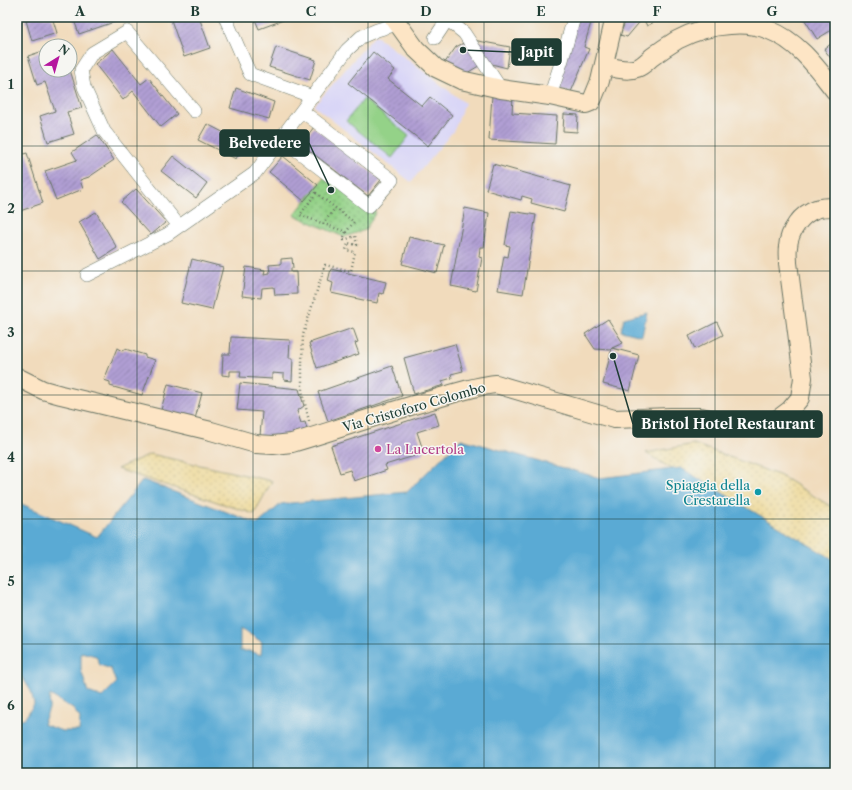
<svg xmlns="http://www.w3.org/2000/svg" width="852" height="790" font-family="'Libre Caslon Text',serif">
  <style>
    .built { fill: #d9d6f7 }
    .grass { fill: url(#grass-dots); stroke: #5a885e }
    .sand { fill: url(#sand-dots); stroke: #868c69 }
    .garden { fill: #94d288; stroke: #5a885e }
    .water { fill: #5aaad4; stroke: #3c7484; fill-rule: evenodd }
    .building { fill: url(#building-hatch) }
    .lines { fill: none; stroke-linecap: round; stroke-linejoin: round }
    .street-casing { stroke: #687464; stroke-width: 14 }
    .secondary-casing { stroke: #687464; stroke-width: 20 }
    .path { stroke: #687464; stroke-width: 2.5; stroke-dasharray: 1 3; stroke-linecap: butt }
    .street { stroke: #fff; stroke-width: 13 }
    .secondary { stroke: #fde5c5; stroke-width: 18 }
    .grid { fill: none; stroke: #1f3d34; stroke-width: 1; stroke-opacity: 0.55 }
    .hotel-dot { fill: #d1479c; stroke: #f6f6f2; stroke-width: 1.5 }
    .culture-dot { fill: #0f9aa8; stroke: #f6f6f2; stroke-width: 1.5 }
    .labels { text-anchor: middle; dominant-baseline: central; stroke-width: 3; stroke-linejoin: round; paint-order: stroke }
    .street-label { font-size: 13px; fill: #1f3d34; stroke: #f6f6f2 }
    .hotel-label { font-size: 13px; fill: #b23c85; stroke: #f6f6f2; text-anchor: start }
    .culture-label { font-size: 13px; fill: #0d838f; stroke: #f6f6f2; text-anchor: end }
    .leader { fill: none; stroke: #1f3d34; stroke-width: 1.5 }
    .callout-dot { fill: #1f3d34; stroke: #f6f6f2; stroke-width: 1.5 }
    .callout { fill: #1f3d34; stroke: #1f3d34; stroke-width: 1.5 }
    .callout-label { font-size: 14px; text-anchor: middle; font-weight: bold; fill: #fff }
    .neatline { fill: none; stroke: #1f3d34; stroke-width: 1.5 }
    .grid-label { font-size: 13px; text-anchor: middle; font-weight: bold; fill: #1f3d34 }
  </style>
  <defs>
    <pattern id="grass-dots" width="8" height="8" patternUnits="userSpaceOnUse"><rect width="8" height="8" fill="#94d288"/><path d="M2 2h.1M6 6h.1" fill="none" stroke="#78ac70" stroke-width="1.8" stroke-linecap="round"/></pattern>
    <pattern id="sand-dots" width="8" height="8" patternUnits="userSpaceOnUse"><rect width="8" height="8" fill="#eeda9e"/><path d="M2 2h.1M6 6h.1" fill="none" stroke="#ccbc89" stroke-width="1.8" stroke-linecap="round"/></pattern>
    <pattern id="building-hatch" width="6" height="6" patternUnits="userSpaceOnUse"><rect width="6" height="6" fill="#b19fd4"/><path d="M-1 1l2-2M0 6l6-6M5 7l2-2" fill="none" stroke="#8f83ad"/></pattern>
  </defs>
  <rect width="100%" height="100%" fill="#f6f6f2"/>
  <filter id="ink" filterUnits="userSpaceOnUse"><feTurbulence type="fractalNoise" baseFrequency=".025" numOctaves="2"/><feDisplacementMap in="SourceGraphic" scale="8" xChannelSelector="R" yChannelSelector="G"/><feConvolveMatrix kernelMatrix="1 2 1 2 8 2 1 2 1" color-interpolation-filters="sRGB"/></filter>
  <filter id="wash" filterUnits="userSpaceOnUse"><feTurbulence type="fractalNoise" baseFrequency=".012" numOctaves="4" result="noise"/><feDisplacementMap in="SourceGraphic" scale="16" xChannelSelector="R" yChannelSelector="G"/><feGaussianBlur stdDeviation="0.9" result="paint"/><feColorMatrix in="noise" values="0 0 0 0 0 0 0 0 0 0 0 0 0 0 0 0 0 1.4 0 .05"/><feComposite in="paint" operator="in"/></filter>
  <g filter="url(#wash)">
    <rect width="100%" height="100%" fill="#f1dbbc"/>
    <path class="built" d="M375,35L465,103L454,130L411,182L314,106Z"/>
    <path class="grass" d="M327,174L376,212L365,230L344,237L294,215Z"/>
    <path class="sand" d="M694,444L781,476L835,509V570L646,453Z
      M150,454L272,481L254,514L117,469Z"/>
    <path class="garden" d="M364,99L409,136L392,158L346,121Z"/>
    <path class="water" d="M647,312L642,336L621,331L624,318Z
      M461,439L600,478L681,468L831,558L835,561V773H17V720L25,718L34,704L31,691L22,677H17V502L97,537L143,480L258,524L281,504L407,492ZM240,628L262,642L261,655L250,651H240ZM81,652L96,656L100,665L111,669L116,683L102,697L88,692L81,670ZM50,695L73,709L80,718L79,731H62L43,724L49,709Z"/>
    <g id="blocks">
      <path class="building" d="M25,17H52L57,33L32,41Z
        M73,17H122L123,19L79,34Z
        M170,17H199L210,48L184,57Z
        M254,17H285L286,19L259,29Z
        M577,17H585L592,19L584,47L589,49L571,92L556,88Z
        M627,17H663L647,26L643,18L627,37L620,35Z
        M803,17H835V28L817,39Z
        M473,40L510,47L507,68L484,62Z
        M467,41L482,64L467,73L444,64L456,47Z
        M835,41V64L824,49Z
        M276,47L316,60L310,80L269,67Z
        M113,49L141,84L149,78L177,114L161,127L133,91L123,100L95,64Z
        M46,50V70H70L82,108L67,112L74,134L48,142L40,116L55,111L45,82L37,85L28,56Z
        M373,52L395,70L388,79L422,106L430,97L452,115L428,146L348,83Z
        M236,88L274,102L269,119L230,108Z
        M492,95L513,97L512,113L557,116L555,144L489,140Z
        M564,114L578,115L577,132L563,131Z
        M207,124L244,143L236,159L198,140Z
        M314,127L381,180L368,196L301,144Z
        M97,135L114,160L89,177L80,180L83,189L56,200L45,171L77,160L72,152Z
        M27,153L43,203L20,211L17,203V156Z
        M173,156L207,183L196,198L161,171Z
        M283,156L318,185L304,201L269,172Z
        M493,164L571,186L564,212L531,203L532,199L522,196L521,200L486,190Z
        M136,189L166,222L151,235L121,202Z
        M465,208L489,213L484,247H480L479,257L482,258L476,291L451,286Z
        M511,211L536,215L523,294L498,290L504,256L508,257L510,246L505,245Z
        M96,212L117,248L100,259L79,222Z
        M832,224H835V239H832Z
        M409,237L444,245L437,273L402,264Z
        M292,258L293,268H291V272H296L297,294L275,295L274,287L262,288L261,298L242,296L246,267L265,270L264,274L270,273L269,265L281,264V259Z
        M192,259L223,267L212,310L181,303Z
        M331,269L386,282L383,294L379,293L377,303L331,293L333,283L328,281Z
        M608,319L623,343L612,348L639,355L630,391L603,384L612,348L610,350L595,349L585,334Z
        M717,322L723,335L695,349L689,336Z
        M353,328L358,342L355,343L359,354L317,368L309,343Z
        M231,337L290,340L289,358H293L292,381L284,380V374L272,373V379L240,377L241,371H230V376L222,375L223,354H230Z
        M455,344L463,371L451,374L452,378L442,381L444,385L414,394L404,358Z
        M117,348L122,351L125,349L145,355V357L155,360L142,395L110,386V382L104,380Z
        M392,366L402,396L328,421L318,392Z
        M240,383L299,389L304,406L297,411L301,423L305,422L307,429L279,437L260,436L262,412L237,410Z
        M168,384L202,393L195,419L161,410Z
        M435,412L439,425L417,432L424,453L385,465L387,470L354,481L350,470L340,473L331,446Z"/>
    </g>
  </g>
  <g filter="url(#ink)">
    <use href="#blocks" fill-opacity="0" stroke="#687464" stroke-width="1"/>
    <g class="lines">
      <g class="street-casing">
        <path id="street" d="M225,17L250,74L313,97
          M448,20L464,33L501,89
          M435,38L449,17
          M550,96L562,60L573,21
          M281,138L369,206L392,180L302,111
          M179,226L104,131L84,87L81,70L92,53L127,32L194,111
          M87,275L168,234L255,173L347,50L361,37L377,30L397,24"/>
      </g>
      <g class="secondary-casing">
        <path id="secondary" d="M393,17L416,49L436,68L461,80L501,89L550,96L586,104L591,102L593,98L600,81L615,17
          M604,65C614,68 627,72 637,68C643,66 647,61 652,57C660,51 669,45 677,40C694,31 711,26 730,25C742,24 757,25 769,30C798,41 817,68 835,91
          M17,377L43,390L61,395L211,431L256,444L273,445L292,443C339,429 384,413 431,400C452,394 474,386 496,384L614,419L671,417H701L727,423L755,426L770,425L790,410L800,398L803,378L788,263C788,258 787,252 788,247C789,231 801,214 816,209C822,207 829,207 835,207"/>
      </g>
      <path class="path" d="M316,193L354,222L346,232L300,215Z
        M323,224L335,208
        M309,421L302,391V363L303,335L325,265L351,271L355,252L346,250L348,243L357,245L355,236L344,240V237L346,232"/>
      <use href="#street" class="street"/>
      <use href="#secondary" class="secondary"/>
    </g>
  </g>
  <path class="grid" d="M137,17V773M253,17V773M368,17V773M484,17V773M599,17V773M715,17V773M17,146H835M17,271H835M17,395H835M17,519H835M17,644H835"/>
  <circle class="hotel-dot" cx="378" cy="449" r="4"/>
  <circle class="culture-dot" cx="758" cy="492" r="4"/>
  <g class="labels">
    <g class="street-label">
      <text transform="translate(414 407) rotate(-16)">Via Cristoforo Colombo</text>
    </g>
    <g class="hotel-label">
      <text x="386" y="449">La Lucertola</text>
    </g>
    <g class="culture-label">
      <text x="750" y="485">Spiaggia della<tspan x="750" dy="15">Crestarella</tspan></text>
    </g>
  </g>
  <path class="leader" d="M463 50L512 52M331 190L309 143M613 356L633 424"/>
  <g class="callout-dot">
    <circle cx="463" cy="50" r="4"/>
    <circle cx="331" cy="190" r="4"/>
    <circle cx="613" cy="356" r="4"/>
  </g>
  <g class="callout">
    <rect x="512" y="39" width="49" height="26" rx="4"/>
    <rect x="220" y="130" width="89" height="26" rx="4"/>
    <rect x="633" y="411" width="189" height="26" rx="4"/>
  </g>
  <g class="callout-label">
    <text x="537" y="57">Japit</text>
    <text x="265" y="148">Belvedere</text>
    <text x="728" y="429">Bristol Hotel Restaurant</text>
  </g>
  <rect width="852" height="790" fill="none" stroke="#f6f6f2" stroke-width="44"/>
  <g transform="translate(58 58) rotate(37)"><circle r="19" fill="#f6f6f2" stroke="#a0aca6"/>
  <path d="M0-3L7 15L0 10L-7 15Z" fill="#b5179e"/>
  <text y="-6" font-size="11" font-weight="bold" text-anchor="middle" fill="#1f3d34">N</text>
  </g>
  <rect x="22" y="22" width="808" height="746" class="neatline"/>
  <g class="grid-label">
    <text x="80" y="16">A</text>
    <text x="195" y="16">B</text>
    <text x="311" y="16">C</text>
    <text x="426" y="16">D</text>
    <text x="541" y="16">E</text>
    <text x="657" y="16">F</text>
    <text x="772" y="16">G</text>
    <text x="11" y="89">1</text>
    <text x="11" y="213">2</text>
    <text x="11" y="337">3</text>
    <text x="11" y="462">4</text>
    <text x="11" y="586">5</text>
    <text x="11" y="710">6</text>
  </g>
</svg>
